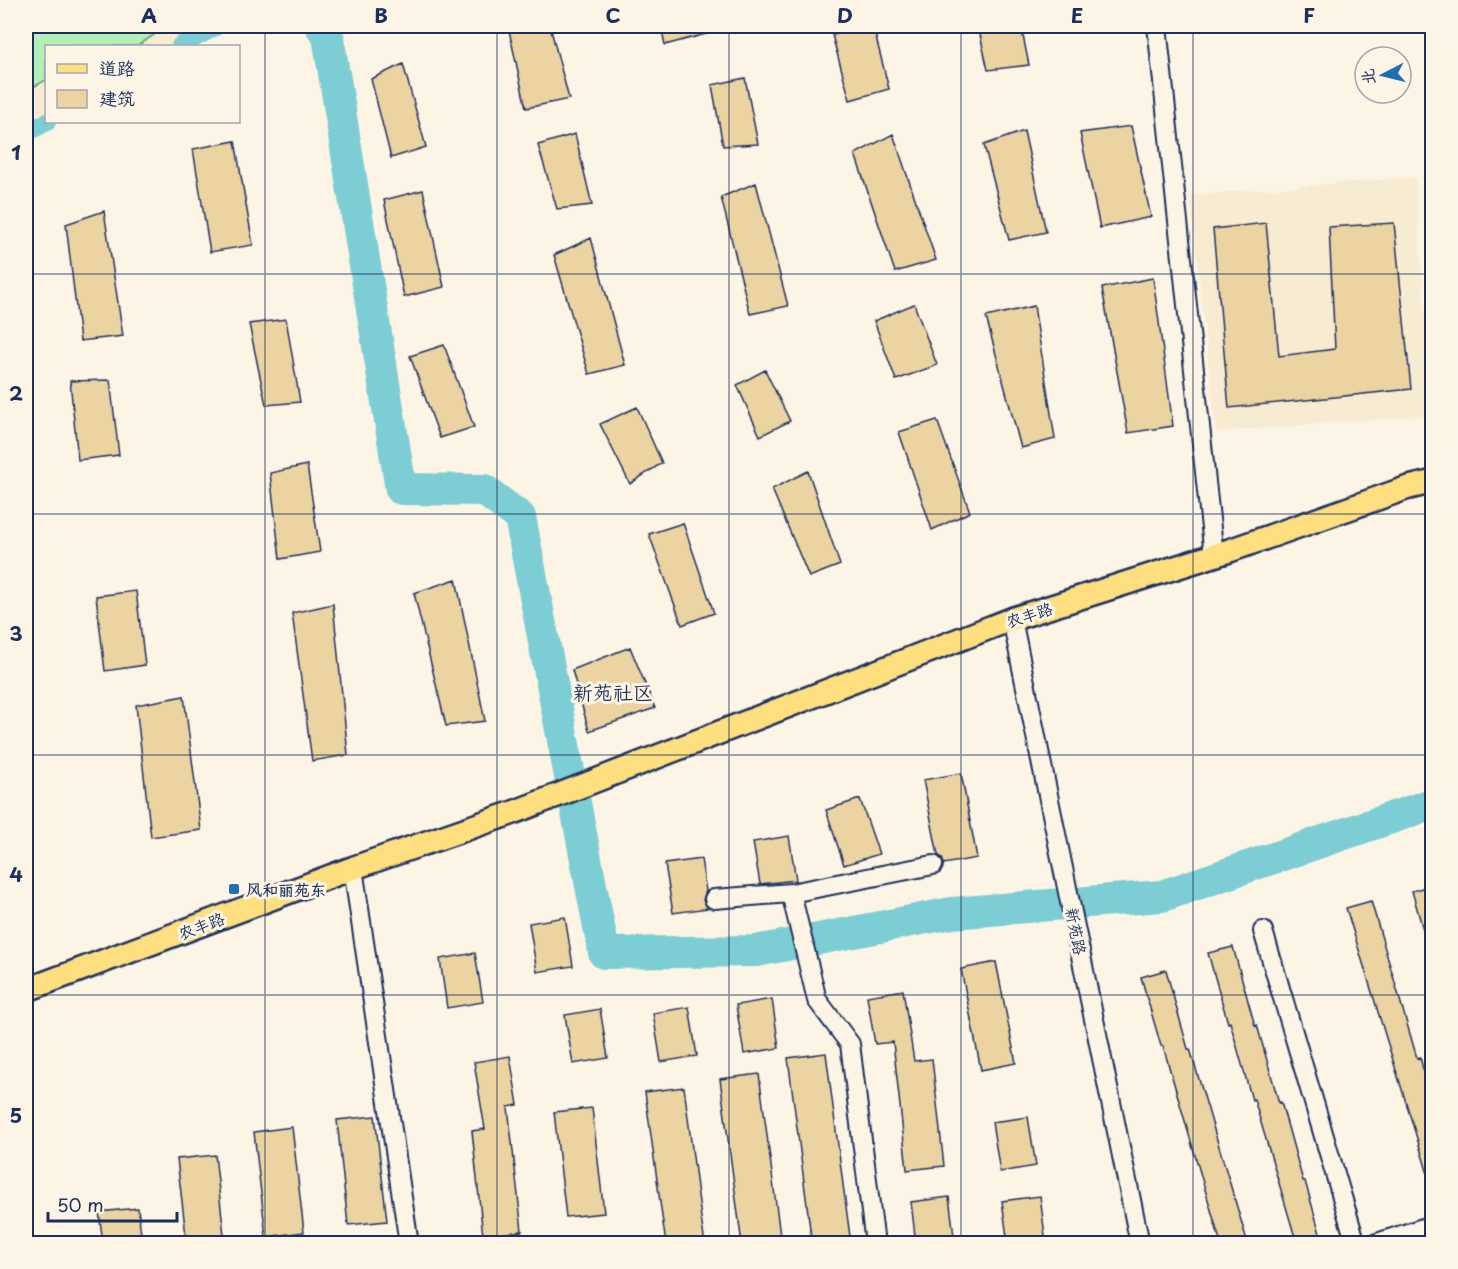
<svg xmlns="http://www.w3.org/2000/svg" width="1458" height="1269" font-family="'Playpen Sans','LXGW WenKai TC',sans-serif">
  <style>
    .built { fill: #f7ebd1 }
    .green { fill: #b4f0b6; stroke: #68908a; stroke-width: 1.5 }
    .lines { fill: none; stroke-linecap: round; stroke-linejoin: round }
    .canal { stroke: #7ccdd4; stroke-width: 18 }
    .river { stroke: #7ccdd4; stroke-width: 32 }
    .building { fill: #ecd3a2; stroke: #1b2f5e; stroke-width: 1.5 }
    .minor-casing { stroke: #1b2f5e; stroke-width: 22 }
    .major-casing { stroke: #1b2f5e; stroke-width: 27 }
    .minor { stroke: #fcf5e5; stroke-width: 18 }
    .major { stroke: #fedf80; stroke-width: 22 }
    .grid { fill: none; stroke: #1b2f5e; stroke-width: 1.5; stroke-opacity: 0.55 }
    .poi-dot { fill: #1f6fb2; stroke: #fcf5e5; stroke-width: 2 }
    .labels { text-anchor: middle; dominant-baseline: central; stroke-width: 6; stroke-linejoin: round; paint-order: stroke }
    .street-label { font-size: 16px; fill: #1b2f5e; stroke: #fcf5e5 }
    .poi-label { font-size: 16px; font-weight: bold; fill: #1b2f5e; stroke: #fcf5e5; text-anchor: start }
    .quarter-label { font-size: 20px; fill: #1b2f5e; stroke: #fcf5e5 }
    .neatline { fill: none; stroke: #1b2f5e; stroke-width: 2 }
    .grid-label { font-size: 20px; text-anchor: middle; font-weight: bold; fill: #1b2f5e }
  </style>
  <rect width="100%" height="100%" fill="#fcf5e5"/>
  <filter id="ink" filterUnits="userSpaceOnUse"><feTurbulence type="fractalNoise" baseFrequency=".0167" numOctaves="2"/><feDisplacementMap in="SourceGraphic" scale="12" xChannelSelector="R" yChannelSelector="G"/><feConvolveMatrix kernelMatrix="1 2 1 2 8 2 1 2 1" color-interpolation-filters="sRGB"/></filter>
  <g filter="url(#ink)">
    <path class="built" d="M26,26H217L180,46H46L47,122L26,133Z
      M1415,177L1432,415L1216,432L1190,195Z"/>
    <path class="green" d="M26,26H168L137,46H46V80L26,91Z"/>
    <g class="lines">
      <path class="canal" d="M180,46L217,26
        M26,133L47,122"/>
      <path class="river" d="M321,26L328,36L401,489L484,490L520,517L604,953L756,951L952,913L1162,896L1432,804"/>
    </g>
    <path class="building" d="M508,26H550L569,99L526,108Z
      M661,26H720L721,30L665,45Z
      M869,26H873L889,89L850,100L832,35Z
      M978,26H1021L1029,65L988,70Z
      M403,64L426,147L391,158L371,79Z
      M745,78L758,144L723,146L712,85Z
      M1131,126L1151,217L1100,228L1080,133Z
      M1024,131L1046,232L1009,240L984,145Z
      M575,134L592,205L557,209L538,145Z
      M893,134L936,260L895,272L855,154Z
      M235,141L253,245L210,252L193,149Z
      M756,183L788,306L750,314L721,197Z
      M423,190L444,287L404,297L384,200Z
      M104,211L123,336L80,341L66,224Z
      M1266,223L1279,356L1335,349L1329,227L1394,223L1411,389L1229,408L1213,229Z
      M591,238L625,365L589,374L554,255Z
      M1153,278L1173,426L1128,433L1102,288Z
      M914,304L937,365L896,380L874,321Z
      M1034,306L1055,439L1021,448L986,317Z
      M286,319L300,402L266,405L249,324Z
      M444,345L474,427L440,438L410,356Z
      M765,370L790,421L760,436L737,385Z
      M110,380L119,455L78,460L70,381Z
      M637,407L662,463L630,484L600,424Z
      M937,420L970,512L932,530L899,432Z
      M307,465L320,552L280,559L270,473Z
      M808,471L840,565L809,577L772,489Z
      M683,523L714,613L682,625L649,534Z
      M456,579L485,721L446,726L414,593Z
      M136,591L145,665L105,671L96,596Z
      M333,604L348,755L312,761L292,613Z
      M630,647L655,708L589,731L572,670Z
      M184,696L201,830L151,837L136,705Z
      M961,773L977,858L944,864L942,858L938,855L923,780Z
      M860,799L879,854L844,865L826,810Z
      M789,836L796,880L760,884L753,842Z
      M701,859L706,891L703,900L708,908L673,913L665,864Z
      M1432,885V947H1428L1412,891Z
      M1371,901L1417,1058L1420,1057L1430,1096L1432,1095V1174H1428L1346,908Z
      M565,917L573,966L537,972L529,923Z
      M1233,947L1255,1026L1257,1025L1279,1103L1281,1102L1303,1181H1305L1323,1244H1297L1254,1099L1252,1100L1230,1022L1228,1023L1208,953Z
      M475,953L483,1002L447,1008L440,959Z
      M996,962L1016,1063L981,1070L961,969Z
      M1166,970L1188,1049H1190L1248,1244H1221L1163,1046H1161L1141,977Z
      M903,990L914,1061L932,1059L944,1166L907,1170L893,1042L875,1044L867,996Z
      M772,999L779,1048L744,1054L736,1005Z
      M689,1007L697,1056L661,1062L653,1013Z
      M600,1009L608,1058L573,1064L565,1015Z
      M826,1053L844,1192L851,1244H812L788,1058Z
      M510,1056L518,1105L508,1107L522,1231L483,1236L472,1131L485,1129L474,1062Z
      M759,1074L777,1212L781,1244H742L720,1079Z
      M684,1087L701,1218L705,1244H666L661,1209L645,1092Z
      M592,1108L604,1213L566,1217L554,1112Z
      M375,1116L387,1221L348,1225L337,1120Z
      M1028,1117L1036,1166L1000,1172L992,1122Z
      M292,1127L304,1232L266,1237L254,1132Z
      M215,1155L225,1244H187L177,1159Z
      M1040,1196L1046,1244H1008L1002,1201Z
      M949,1197L955,1244H916L911,1202Z
      M138,1208L142,1244H103L99,1212Z"/>
    <g class="lines">
      <g class="minor-casing">
        <path id="minor" d="M1157,26L1214,556
          M1012,619L1140,1244
          M353,868L409,1244
          M791,893L817,1000L850,1044L875,1244
          M714,899L791,893L933,865
          M1263,931L1356,1244
          M1374,1244L1432,1225"/>
      </g>
      <g class="major-casing">
        <path id="major" d="M26,990L353,868L512,813L1012,619L1231,550L1407,488L1432,482"/>
      </g>
      <use href="#minor" class="minor"/>
      <use href="#major" class="major"/>
    </g>
  </g>
  <path class="grid" d="M265,26V1244M497,26V1244M729,26V1244M961,26V1244M1193,26V1244M26,274H1432M26,514H1432M26,755H1432M26,995H1432"/>
  <rect class="poi-dot" x="228" y="883" width="12" height="12" rx="3"/>
  <g class="labels">
    <g class="street-label">
      <text transform="translate(1029 614) rotate(-18)">农丰路</text>
      <text transform="translate(201 925) rotate(-21)">农丰路</text>
      <text transform="translate(1077 931) rotate(79)">新苑路</text>
    </g>
    <g class="poi-label">
      <text x="246" y="889">风和丽苑东</text>
    </g>
    <g class="quarter-label">
      <text x="613" y="692">新苑社区</text>
    </g>
  </g>
  <rect width="1458" height="1269" fill="none" stroke="#fcf5e5" stroke-width="66"/>
  <rect x="45" y="45" width="195" height="78" fill="#fcf5e5" stroke="#a2a6af" stroke-width="1.5"/>
  <rect x="57" y="64" width="30" height="9" fill="#fedf80" stroke="#a2a6af" stroke-width="1.5"/>
  <text x="99" y="75" font-size="18" fill="#1b2f5e">道路</text>
  <rect x="57" y="90" width="30" height="18" fill="#ecd3a2" stroke="#a2a6af" stroke-width="1.5"/>
  <text x="99" y="105" font-size="18" fill="#1b2f5e">建筑</text>
  <g transform="translate(1383 75) rotate(263)"><circle r="28" fill="#fcf5e5" stroke="#a2a6af" stroke-width="1.5"/>
  <path d="M0-4.5L10 22L0 15L-10 22Z" fill="#1f6fb2"/>
  <text y="-9" font-size="16" font-weight="bold" text-anchor="middle" fill="#1b2f5e">北</text>
  </g>
  <path d="M48 1212v9h129v-9" fill="none" stroke="#1b2f5e" stroke-width="3"/>
  <text x="57" y="1212" font-size="18" fill="#1b2f5e" stroke="#fcf5e5" stroke-width="4.5" paint-order="stroke">50 m</text>
  <rect x="33" y="33" width="1392" height="1203" class="neatline"/>
  <g class="grid-label">
    <text x="149" y="23">A</text>
    <text x="381" y="23">B</text>
    <text x="613" y="23">C</text>
    <text x="845" y="23">D</text>
    <text x="1077" y="23">E</text>
    <text x="1309" y="23">F</text>
    <text x="16" y="160">1</text>
    <text x="16" y="401">2</text>
    <text x="16" y="641">3</text>
    <text x="16" y="882">4</text>
    <text x="16" y="1123">5</text>
  </g>
</svg>
